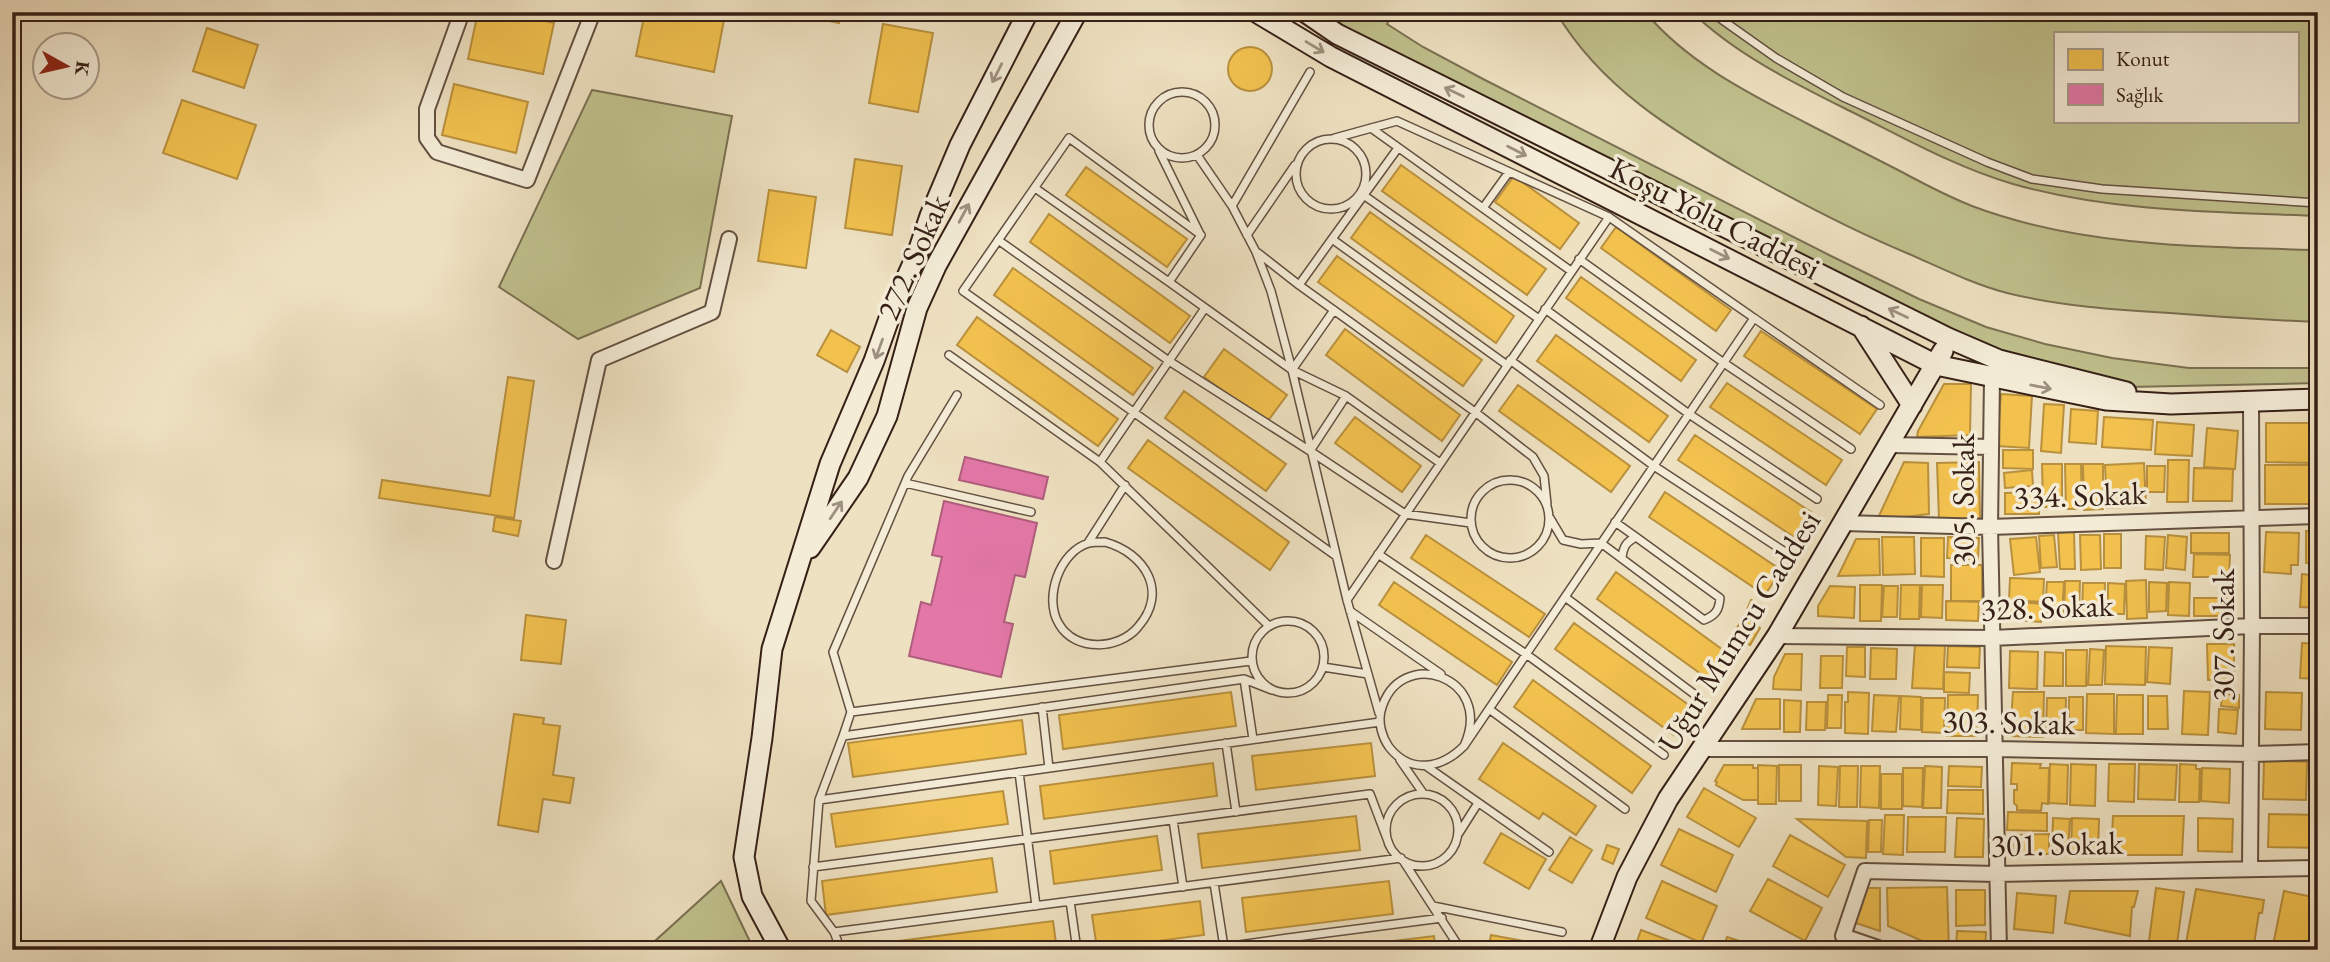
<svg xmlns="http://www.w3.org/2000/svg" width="2330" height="962" font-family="'EB Garamond',serif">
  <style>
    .green { fill: #c0c18d; stroke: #7a7052; stroke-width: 2; fill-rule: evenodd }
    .homes { fill: #f2c14e; stroke: #b9903d; stroke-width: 2 }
    .health { fill: #e377a8; stroke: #af5d7c; stroke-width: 2 }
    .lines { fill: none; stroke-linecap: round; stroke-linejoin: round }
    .lane-casing { stroke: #635041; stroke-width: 10 }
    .street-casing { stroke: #635041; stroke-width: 18 }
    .secondary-casing { stroke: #351f16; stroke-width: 23 }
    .lane { stroke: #f4ecd7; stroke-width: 7 }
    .street { stroke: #f4ecd7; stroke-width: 14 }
    .secondary { stroke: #f4ecd7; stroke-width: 19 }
    .oneway { stroke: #9e9080 }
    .labels { text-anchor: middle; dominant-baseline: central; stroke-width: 7; stroke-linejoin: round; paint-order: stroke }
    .street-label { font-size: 32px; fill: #351f16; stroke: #f4ecd7 }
  </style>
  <rect width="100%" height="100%" fill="#eee1c1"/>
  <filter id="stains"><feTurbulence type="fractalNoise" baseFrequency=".00286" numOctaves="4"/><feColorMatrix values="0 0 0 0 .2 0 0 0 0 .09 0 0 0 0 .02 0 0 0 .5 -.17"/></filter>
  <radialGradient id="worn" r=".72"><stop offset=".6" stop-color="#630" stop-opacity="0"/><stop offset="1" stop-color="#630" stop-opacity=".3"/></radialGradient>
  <path class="green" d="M1321,12H1395L1387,24L1423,47L1483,79L1831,256L1919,299L1986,327L2045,344L2112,358L2189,368H2318V383L2129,387L2027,361L1951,330L1525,123L1341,25Z
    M1556,12H1645C1688,63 1748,93 1806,123C1837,139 1869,155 1900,171C1924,184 1947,196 1972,206C2080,247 2203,247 2318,250V322C2268,320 2219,317 2170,313C2115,310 2060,306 2007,293C1973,284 1941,268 1909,254C1853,231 1800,203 1748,174C1674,132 1600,87 1556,12Z
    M1692,12H2318V216C2216,212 2111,212 2013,184C1954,167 1899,135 1844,108C1792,82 1734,53 1692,12ZM2055,33H2297V121H2055Z
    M592,90L732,116L700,288L578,339L499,287Z
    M721,881L754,950H645Z"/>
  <path class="homes" d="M248,12H310L249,17Z
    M478,12H502L554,23L543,74L468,59Z
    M645,12H683L724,20L714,72L636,56Z
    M787,12H841L839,23Z
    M883,24L933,33L918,112L869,103Z
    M207,28L258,45L244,88L193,71Z
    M1228 69a22 22 0 1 1 44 0a22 22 0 1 1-44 0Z
    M454,84L528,102L516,153L442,135Z
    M182,100L256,125L237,179L163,153Z
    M855,159L902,166L892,235L845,228Z
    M1401,165L1546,269L1527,295L1382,191Z
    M1086,167L1187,239L1167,267L1066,195Z
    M1514,176L1579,223L1560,249L1495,202Z
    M769,190L816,197L806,268L758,261Z
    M1370,212L1514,316L1496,343L1351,238Z
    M1049,214L1190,316L1170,343L1030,242Z
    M1616,227L1731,310L1716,331L1601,248Z
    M1337,256L1482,360L1463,386L1318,282Z
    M1013,268L1153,368L1133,395L994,295Z
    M1581,277L1696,360L1681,381L1566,298Z
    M977,317L1118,419L1098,446L957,345Z
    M1345,329L1460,415L1442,441L1326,355Z
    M831,330L860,347L847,372L817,355Z
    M1761,331L1877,409L1860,434L1744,356Z
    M1556,335L1668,416L1649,442L1537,361Z
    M1224,349L1287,395L1267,422L1204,377Z
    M508,377L534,381L514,518L379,498L382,480L490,496Z
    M1727,383L1842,460L1826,485L1710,407Z
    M1944,384H1971L1970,435L1917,437L1918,431Z
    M1518,385L1630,466L1611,492L1499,411Z
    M1184,391L1286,464L1266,491L1165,418Z
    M2001,394L2032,396L2029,448L1997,446Z
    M2044,404L2064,405L2061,453L2041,451Z
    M2071,409L2098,411L2096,444L2069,442Z
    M1355,417L1421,466L1402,492L1335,443Z
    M2104,417L2153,420L2151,450L2102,447Z
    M2157,422L2194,425L2192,456L2155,454Z
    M2266,423H2318V463L2266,462Z
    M2207,428L2238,431L2235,469L2204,467Z
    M1695,435L1811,512L1794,537L1678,460Z
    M1148,440L1289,542L1270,570L1128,468Z
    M2003,450H2033V469L2003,468Z
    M2168,460H2189L2188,502H2167Z
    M1904,462L1928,463L1929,514L1877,520Z
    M1979,462L1980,518L1939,519L1937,463Z
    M2144,463L2146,506L2107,508L2105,465Z
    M2042,464H2062V507H2043Z
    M2065,464H2081L2082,509H2066Z
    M2083,464H2103V509L2084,510Z
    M2265,465H2318V504H2265Z
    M2147,466H2165L2164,492H2147Z
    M2194,468L2233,469L2232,501H2193Z
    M2032,470L2033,486L2005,488L2004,473Z
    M1665,492L1781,570L1765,595L1649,517Z
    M2039,492V514H2005V493Z
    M495,517L521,521L518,536L493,531Z
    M2306,531H2318V563H2306Z
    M2074,532L2075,569H2060L2058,533Z
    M2266,532L2299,533L2298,565H2291V574L2264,572Z
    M2191,533H2229V553H2191Z
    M2104,534H2121V568H2104Z
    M1426,535L1545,614L1529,637L1411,558Z
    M2054,535L2057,567L2041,568L2039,536Z
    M2080,535H2100L2101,569L2081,570Z
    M2168,535L2187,537L2185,570L2166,568Z
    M2146,536L2165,537L2163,570L2145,569Z
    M1882,537H1914L1915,574L1883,575Z
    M1948,537L1979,538L1978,559L1947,558Z
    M2036,537L2040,572L2014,575L2010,539Z
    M1921,538H1944V577L1921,576Z
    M1856,539H1879L1880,575L1838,576Z
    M2194,554L2230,555L2229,577H2193Z
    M1951,565H1982V601H1951Z
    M1616,572L1734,658L1715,684L1597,599Z
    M2302,574L2318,576V608L2300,607Z
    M2010,578L2044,579L2043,602L2009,600Z
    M2146,580L2147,618L2127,619L2126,581Z
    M2065,581H2080L2079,615L2064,614Z
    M1394,582L1512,662L1497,685L1379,605Z
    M2047,582H2064L2062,613L2045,612Z
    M2149,582L2167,583L2166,611L2149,612Z
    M2169,582L2190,583L2189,616L2168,615Z
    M2083,583H2105L2104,614L2082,613Z
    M2108,583L2125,584L2124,614H2108Z
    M1860,585H1882L1881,621H1860Z
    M1901,585H1920L1919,619H1900Z
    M1922,585H1943L1942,618L1921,617Z
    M1830,586L1855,587L1854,618L1818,616V606Z
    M1884,586H1898L1897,617H1882Z
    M2194,598H2230V616H2194Z
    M1751,600L1762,606L1753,621L1744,617Z
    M1946,601L1979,602L1978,621L1946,620Z
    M2008,601L2042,604L2041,622L2007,619Z
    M526,615L566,620L561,664L521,660Z
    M1744,617L1760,628L1750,645L1733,634Z
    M1574,623L1693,708L1674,735L1555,649Z
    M2302,643L2318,644V679L2300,678Z
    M1915,644L1945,645L1943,689L1912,688Z
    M2207,644H2234V679L2208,680Z
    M1948,646L1980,647L1979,668L1947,667Z
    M2106,646L2146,647L2145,685L2105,684Z
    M1847,647H1865V677L1846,676Z
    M2149,647L2172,648L2170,684L2147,682Z
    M1871,648L1897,649L1896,679H1870Z
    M2090,649L2104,650L2102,685H2088Z
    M2066,650H2087L2086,686H2066Z
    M2010,651L2038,652L2037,689L2009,688Z
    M2045,652L2063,653V686H2044Z
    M1785,654H1802L1801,690L1773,689L1774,677Z
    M1821,656H1843L1842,688H1820Z
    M1944,672L1970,673L1969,693L1944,692Z
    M1533,680L1651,766L1632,793L1514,707Z
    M2184,691L2210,692L2208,735L2182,734Z
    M1231,692L1236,726L1063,749L1059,715Z
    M1848,692L1869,693L1868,734L1845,733V702H1848Z
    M2013,692H2044L2043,737L2010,736Z
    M2266,692L2302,693L2301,730L2265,729Z
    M2312,692H2318V730L2309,731Z
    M2087,694H2114V734L2086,733Z
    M2222,694L2239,695V708L2221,706Z
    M1828,695H1842L1841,728H1827Z
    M1874,695L1899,696L1896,732L1872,731Z
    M1948,695H1978L1977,736H1947Z
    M2117,695H2143V734H2116Z
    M1901,696L1921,697V730L1900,729Z
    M2148,696H2167L2168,729H2148Z
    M2069,697H2083V730H2069Z
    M1923,698H1945L1944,733L1922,732Z
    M2047,698H2066L2065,735H2046Z
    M1756,699H1780V729H1742Z
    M1784,700L1801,701L1800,732H1784Z
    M1807,702H1826L1825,730H1806Z
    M2219,709L2238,710L2236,734L2218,732Z
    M514,714L544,718L543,724L560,726L553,775L574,778L570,803L543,799L538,832L498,825Z
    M1022,720L1026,754L853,777L848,743Z
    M1371,743L1375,776L1256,790L1252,756Z
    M1503,743L1596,806L1576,835L1543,813L1539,819L1479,779Z
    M2264,760L2307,762L2306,800L2263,799Z
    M2309,761L2318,762V802L2309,801Z
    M1213,763L1217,796L1044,819L1040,786Z
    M2012,763L2041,764L2040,768H2049L2048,804L2042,803L2041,811L2017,810V806L2014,803V790H2017V784H2011Z
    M2050,764L2068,765L2067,804L2049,803Z
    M2071,764L2096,765L2095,806L2070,805Z
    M2109,764H2135L2134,802L2108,801Z
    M2139,764L2177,765L2175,800L2138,799Z
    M2180,764L2196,765V769H2200L2199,802H2179Z
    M1724,765H1753V768H1758V800H1743L1716,785L1717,782L1715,781Z
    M1758,765L1777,766L1776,804H1758Z
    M1779,765H1801V801H1779Z
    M1819,766L1838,767L1836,806L1818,805Z
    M1840,766H1858L1857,807H1839Z
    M1861,766H1880L1879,808L1860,807Z
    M1925,766L1942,767L1941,808H1923Z
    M1949,766L1982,767L1981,787L1948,786Z
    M1903,768H1923L1922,807L1903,806Z
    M2202,768L2230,769L2229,803L2201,801Z
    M1881,774H1902V809H1881Z
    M1704,788L1756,818L1739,847L1687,817Z
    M1948,790H1983V814L1947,813Z
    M1003,791L1008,824L836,847L831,814Z
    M2008,812L2047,813V831L2007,830Z
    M2269,814L2318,815V848L2268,847Z
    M1885,815H1904L1903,855L1883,854Z
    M1356,816L1360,850L1202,868L1198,834Z
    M2113,816H2184L2182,855H2111Z
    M1908,817H1946L1945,852H1907Z
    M1957,818L1984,819L1983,857H1955Z
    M2053,818L2070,819L2068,850L2052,849Z
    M2072,818L2099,819L2098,854L2071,853Z
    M2198,818L2233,819L2232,852L2198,851Z
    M1797,819L1867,821L1866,858L1846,857Z
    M1869,820H1882L1881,852H1868Z
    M1679,829L1733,855L1716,892L1661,865Z
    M1501,833L1546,859L1529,889L1484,863Z
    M2049,834V854H2013V835Z
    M1790,835L1845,865L1828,897L1773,866Z
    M1157,836L1162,870L1054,884L1050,851Z
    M1570,837L1592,850L1572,883L1549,870Z
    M1607,845L1619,849L1613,864L1602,859Z
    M992,858L997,892L826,915L822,881Z
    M1768,879L1822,908L1805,941L1750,911Z
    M1389,881L1393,914L1246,932L1242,898Z
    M1662,881L1717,906L1701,943L1646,918Z
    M1947,887L1949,950H1943L1888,926L1887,888Z
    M1864,888H1880V931L1853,922Z
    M2156,888L2184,892L2177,944L2149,941Z
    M2196,889L2264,900L2262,913H2259L2254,944L2257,947L2256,950L2185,948Z
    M1956,890H1985V925L1956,926Z
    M2070,891H2138L2134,907H2132L2130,936L2065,923Z
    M2284,891L2318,898V921L2312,950H2272Z
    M2017,893L2056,896L2053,933L2014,929Z
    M1200,901L1204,935L1097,949L1092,915Z
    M1053,921L1057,950H853V947Z
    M1641,930L1695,950H1634Z
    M1957,931L1986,932L1985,950H1956Z
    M1491,935L1567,949V950H1488Z
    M1434,936L1435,950H1318Z
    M1727,937L1755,946L1754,950H1723Z
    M2020,941L2047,944V950H2019Z"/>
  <path class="health" d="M965,457L1048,477L1043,499L959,480Z
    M944,501L1037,523L1025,577L1015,575L1004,622L1013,624L1001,677L909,656L921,602L931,605L942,557L932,555Z"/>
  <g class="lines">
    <g class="lane-casing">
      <path id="lane" d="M1711,12L1776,58L1843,97L1987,162L2032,179L2102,189L2318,203
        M1310,72L1232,206L1256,252L1271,291L1292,370L1347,600L1379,713
        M1149 125a33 33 0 1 1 66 0a33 33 0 1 1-66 0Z
        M1371,128L1571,271
        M1335,138L1397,121L1609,217L1347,600
        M1296 174a35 35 0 1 1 70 0a35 35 0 1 1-70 0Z
        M1398,148L1332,239L1507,365
        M1159,151L1199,232
        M1197,155L1232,206
        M1035,188L1169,282
        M1362,194L1539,319
        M1483,208L1509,172
        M1247,235L1295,165
        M1332,239L1299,285L1475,412L1533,457L1544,476L1547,504
        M998,240L1169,361L1310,451
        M1258,253L1299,285
        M1579,259L1724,363L1851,449
        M1545,309L1689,414L1817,499
        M1754,318L1880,405
        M949,355L1100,462L1269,626
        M1510,360L1654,466L1785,552
        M1292,370L1334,310
        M1346,396L1310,451L1405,514L1471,523
        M1100,462L1205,308
        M1471 519a39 39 0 1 1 78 0a39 39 0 1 1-78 0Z
        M905,483L1031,512
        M1550,518L1563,540L1581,544L1601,543L1704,620C1716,615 1719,610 1720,598L1636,537C1626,542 1623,547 1622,558
        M1615,522L1636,537
        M1105,542C1145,553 1169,592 1138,627C1119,650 1075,652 1059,624C1043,598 1060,551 1089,543C1094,542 1100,542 1105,542Z
        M1088,543L1125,485
        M1378,554L1526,654L1664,755
        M1336,556L963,291L1069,138L1201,235L1169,282L1292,370L1346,396L1440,463
        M1565,597L1698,697
        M1350,611L1441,674
        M1252 657a36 36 0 1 1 72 0a36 36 0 1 1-72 0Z
        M1323,667L1368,674
        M1244,679L1253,739
        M1042,707L1049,768
        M1489,709L1625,809
        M851,712L1251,661
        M843,736L851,712L833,652L908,476L957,395
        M1226,743L1236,812
        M1464,746C1496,676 1398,644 1381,711C1378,723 1382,737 1389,747C1411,775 1442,768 1464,746L1754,318L1609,217
        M1400,760L1423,793
        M1426,766L1549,852
        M1019,772L1036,906
        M1386 830a36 36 0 1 1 72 0a36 36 0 1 1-72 0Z
        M819,800L1380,722
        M1173,820L1183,887
        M1459,833L1478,803
        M1404,862L1461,950
        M813,867L1370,794L1389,844
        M1214,883L1224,947L1221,950
        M1070,901L1077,950
        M1433,906L1562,932
        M834,932L1401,858
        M841,950L834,932L811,901L819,800L843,736L1244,679L1272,690
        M1204,950L1288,938
        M1289,950L1288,938L1442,918"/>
    </g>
    <g class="street-casing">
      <path id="street" d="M462,12L427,109V138L437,152L527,180L593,12
        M1992,378L1990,527L1999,950
        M1890,445L1991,447
        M1843,523L1990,527L2318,516
        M554,561L599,360L712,312L729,239
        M1777,636L1992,638L2252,626H2318
        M1700,749H1996L2251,754L2318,752
        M2250,869L2252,626L2251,402
        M1884,950L1843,936L1865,871L1997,874L2318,868"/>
    </g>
    <g class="secondary-casing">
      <path id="secondary" d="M1256,12L1331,57L1936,365L2106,400L2171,404L2318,399
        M1305,12L1337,34L1948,338L1999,360L2126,392
        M1861,326L1912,405
        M810,548L858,478L887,416L917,308L936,266L1077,12
        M781,950L752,896L744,857L762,738L772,649L830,464L874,361L891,313L918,252L930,216L960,145L1028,12
        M1599,950L1627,877L1668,799L1777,636L1943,351"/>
    </g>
    <use href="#lane" class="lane"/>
    <use href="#street" class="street"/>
    <use href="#secondary" class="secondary"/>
  </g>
  <defs><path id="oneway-shaft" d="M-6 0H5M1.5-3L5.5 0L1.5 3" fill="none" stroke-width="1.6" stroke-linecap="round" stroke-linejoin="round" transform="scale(1.75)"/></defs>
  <g class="oneway">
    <use href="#oneway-shaft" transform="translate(1315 47) rotate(31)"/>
    <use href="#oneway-shaft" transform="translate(997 73) rotate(117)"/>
    <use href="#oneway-shaft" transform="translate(1454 92) rotate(-154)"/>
    <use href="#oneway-shaft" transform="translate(1517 151) rotate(27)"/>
    <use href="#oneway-shaft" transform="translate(964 213) rotate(-62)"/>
    <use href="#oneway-shaft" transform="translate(1720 254) rotate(27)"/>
    <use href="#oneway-shaft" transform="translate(1898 313) rotate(-154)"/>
    <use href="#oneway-shaft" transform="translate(879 349) rotate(110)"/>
    <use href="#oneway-shaft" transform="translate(2041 387) rotate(11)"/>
    <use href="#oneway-shaft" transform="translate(836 510) rotate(-56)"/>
  </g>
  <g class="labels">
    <g class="street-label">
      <text transform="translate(1715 218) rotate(27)">Koşu Yolu Caddesi</text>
      <text transform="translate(913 257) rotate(-66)">272. Sokak</text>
      <text transform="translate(2080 495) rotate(-2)">334. Sokak</text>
      <text transform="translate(1963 500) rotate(-90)">305. Sokak</text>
      <text transform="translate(2047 607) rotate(-2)">328. Sokak</text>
      <text transform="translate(1739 631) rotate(-58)">Uğur Mumcu Caddesi</text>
      <text transform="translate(2223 635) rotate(-90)">307. Sokak</text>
      <text transform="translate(2009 722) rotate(1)">303. Sokak</text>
      <text transform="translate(2057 844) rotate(-1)">301. Sokak</text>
    </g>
  </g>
  <rect width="2330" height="962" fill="none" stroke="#eee1c1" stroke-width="42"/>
  <rect x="14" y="14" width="2302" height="934" fill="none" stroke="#351f16" stroke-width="3.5"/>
  <rect x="21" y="21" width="2288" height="920" fill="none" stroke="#351f16" stroke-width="2"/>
  <rect x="2054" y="32" width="245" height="91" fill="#f4ecd7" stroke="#a89a8a" stroke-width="2"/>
  <rect x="2068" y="49" width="35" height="21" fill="#f2c14e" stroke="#a89a8a" stroke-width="2"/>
  <text x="2116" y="66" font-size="21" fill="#351f16">Konut</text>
  <rect x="2068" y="84" width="35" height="21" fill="#e377a8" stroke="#a89a8a" stroke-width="2"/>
  <text x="2116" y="102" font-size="21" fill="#351f16">Sağlık</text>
  <g transform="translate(66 66) rotate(98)"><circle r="33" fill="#f4ecd7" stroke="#a89a8a" stroke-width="2"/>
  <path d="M0-5L12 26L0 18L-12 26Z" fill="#8f2418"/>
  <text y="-10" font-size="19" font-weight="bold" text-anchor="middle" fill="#351f16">K</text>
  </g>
  <rect width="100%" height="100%" filter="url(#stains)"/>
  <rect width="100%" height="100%" fill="url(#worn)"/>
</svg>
